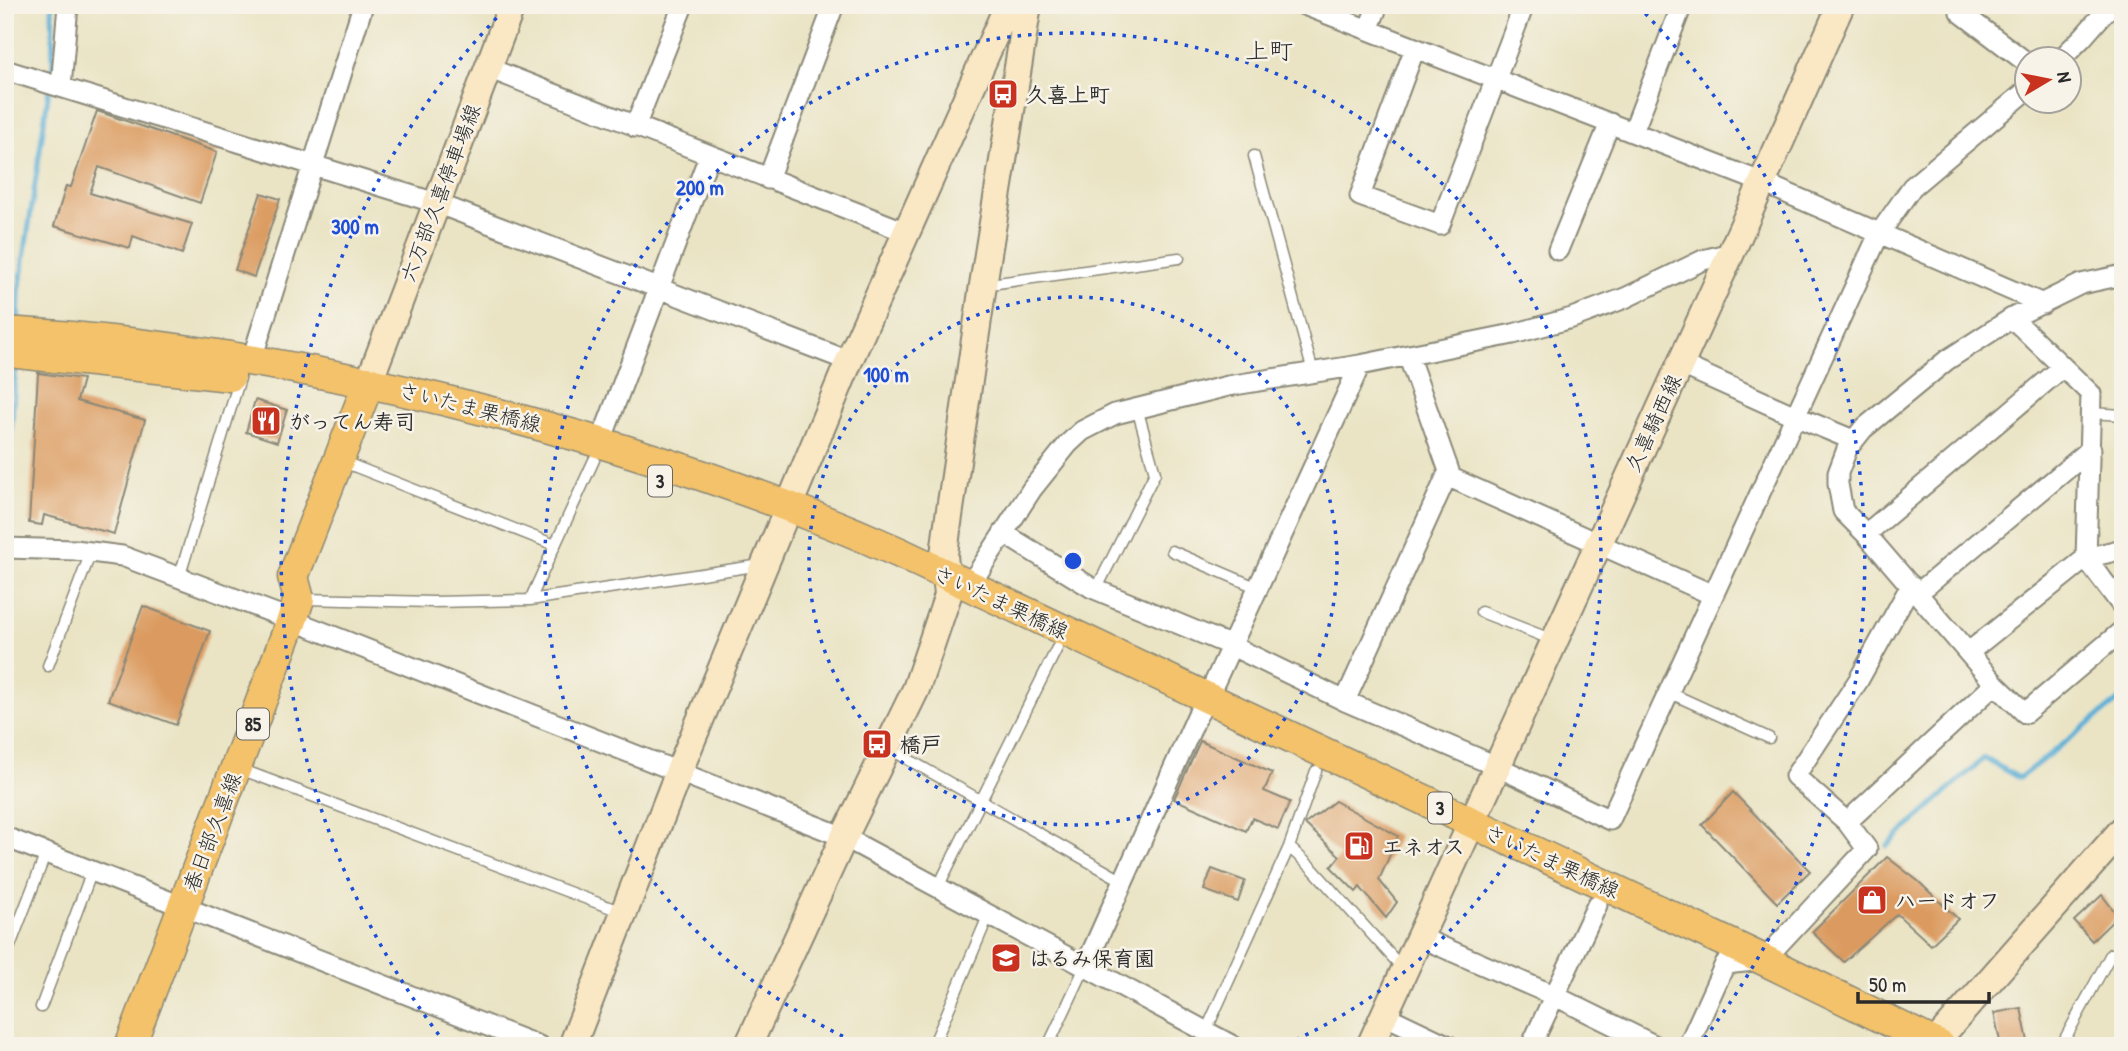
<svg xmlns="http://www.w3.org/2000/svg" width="2128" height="1051" font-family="'Patrick Hand','Klee One',sans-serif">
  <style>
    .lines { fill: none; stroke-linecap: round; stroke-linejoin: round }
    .stream { stroke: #5aafd6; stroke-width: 5 }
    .building { fill: #db9b60 }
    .lane-casing { stroke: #8a8878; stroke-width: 13 }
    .street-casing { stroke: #8a8878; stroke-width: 23 }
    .secondary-casing { stroke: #8a8878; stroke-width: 30 }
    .primary-casing { stroke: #8a8878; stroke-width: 33 }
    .lane { stroke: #fff; stroke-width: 10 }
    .street { stroke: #fff; stroke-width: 19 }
    .secondary { stroke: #fae7c3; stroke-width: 26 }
    .primary { stroke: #f3c26a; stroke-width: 30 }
    .ring { fill: none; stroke: #1d4ed8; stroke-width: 3.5; stroke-dasharray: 3.5 7 }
    .labels { text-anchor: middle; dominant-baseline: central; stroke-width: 5; stroke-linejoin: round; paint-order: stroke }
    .shield { fill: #f7f3e8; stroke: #686764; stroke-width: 2 }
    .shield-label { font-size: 19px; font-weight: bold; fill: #2b2b2b }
    .poi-label { font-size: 21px; font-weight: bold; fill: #2b2b2b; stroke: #f7f3e8; text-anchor: start }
    .street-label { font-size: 21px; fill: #2b2b2b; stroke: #f7f3e8 }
    .quarter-label { font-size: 24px; fill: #2b2b2b; stroke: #f7f3e8 }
    .centre { fill: #1d4ed8; stroke: #f7f3e8; stroke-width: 3.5 }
    .ring-label { font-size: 21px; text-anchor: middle; font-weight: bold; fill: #1d4ed8; stroke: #f7f3e8; stroke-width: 5; stroke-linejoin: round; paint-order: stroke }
  </style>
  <rect width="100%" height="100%" fill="#f7f3e8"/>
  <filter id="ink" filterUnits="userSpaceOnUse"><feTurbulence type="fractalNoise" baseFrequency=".0143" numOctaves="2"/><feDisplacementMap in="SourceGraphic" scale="14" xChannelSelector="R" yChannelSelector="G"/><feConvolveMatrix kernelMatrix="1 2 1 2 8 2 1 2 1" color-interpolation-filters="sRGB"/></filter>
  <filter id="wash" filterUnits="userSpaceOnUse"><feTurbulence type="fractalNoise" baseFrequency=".00686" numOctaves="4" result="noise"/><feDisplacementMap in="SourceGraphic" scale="28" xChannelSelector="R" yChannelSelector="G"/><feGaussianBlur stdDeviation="1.57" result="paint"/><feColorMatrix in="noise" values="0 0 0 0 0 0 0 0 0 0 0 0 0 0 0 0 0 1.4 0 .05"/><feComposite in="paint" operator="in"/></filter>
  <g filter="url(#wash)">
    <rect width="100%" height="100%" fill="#eae4c5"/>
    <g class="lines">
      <path class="stream" d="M51,79L53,62L52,5
        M18,325L19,292L49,89
        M5,672L12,599L5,517L16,363
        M1887,846L1984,758L2019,778L2123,697"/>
    </g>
    <g id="blocks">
      <path class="building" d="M97,111L217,152L200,203L99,167L90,193L192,224L182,254L133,236L130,248L54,226L66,186L71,187Z
        M261,193L280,199L254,277L235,270Z
        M38,373L83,379L77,401L145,420L114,534L44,515L42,525L29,523Z
        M255,400L287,410L277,442L246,432Z
        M143,606L210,631L176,725L108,700Z
        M1200,741L1272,773L1264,791L1290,802L1278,829L1252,818L1246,831L1174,799Z
        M1733,792L1810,871L1777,903L1702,825Z
        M1335,801L1398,836L1379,880L1397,902L1386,918L1360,887L1356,892L1331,867L1340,856L1305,824Z
        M1887,857L1918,881L1958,919L1931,945L1897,914L1844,962L1812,932Z
        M1212,869L1245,881L1238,902L1204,890Z
        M2102,895L2118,916L2092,941L2074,921Z
        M2021,1008L2029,1046H2001L1994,1013Z"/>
    </g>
  </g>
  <g filter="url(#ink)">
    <use href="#blocks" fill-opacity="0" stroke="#8a8878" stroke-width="2"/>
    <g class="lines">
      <g class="lane-casing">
        <path id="lane" d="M2110,7L2123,20
          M1254,156L1313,372
          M983,285L1179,258
          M2091,413L2123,415
          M341,461L555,545
          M1172,551L1258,588
          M179,578L240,378
          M1096,590L1155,473L1137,408
          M303,599L433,602L530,600L761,565
          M530,600L594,460
          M1481,612L1553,640
          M48,666L91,552
          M1668,692L1769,738
          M888,748L1123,881
          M240,769L622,912
          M1289,847L1312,868L1404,970
          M938,887L1057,648
          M5,959L46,853
          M41,1007L92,871
          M1206,1031L1289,847L1316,771
          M81,1046V1045
          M933,1046L989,914
          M1048,1046L1086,965
          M2061,1046L2111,954H2123"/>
      </g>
      <g class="street-casing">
        <path id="street" d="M1304,5L1761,182L2043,304
          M1963,5L1960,12L2026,62
          M1368,30L1378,5
          M1415,48L1360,196L1440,225L1524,5
          M2060,60L2083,37L2111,5
          M488,68L906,232
          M5,70L436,203L849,361
          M61,87L68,5
          M635,127L683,5
          M1633,132L1682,5
          M768,179L834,5
          M1558,250L1610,123
          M2012,318L2091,394L2086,558L2123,607
          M252,359L363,5
          M1680,364L1795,416L1853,440
          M601,441L709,156
          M1447,476L1713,595
          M1003,533L1092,588L1232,646L1345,701L1496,766L1610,820L1879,234L1912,187L2026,91
          M1866,534L2063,367
          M5,548L75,550L122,556L292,620L844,837L1233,1046
          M959,588L977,574L1032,489L1068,444L1082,431L1115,414L1228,386L1360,365L1513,334L1572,318L1625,298L1703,260L1731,253
          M1918,593L2091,449
          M1969,652L2086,558L2123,549
          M1995,684L2025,713L2123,630
          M1345,701L1449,471L1408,355
          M1847,822L1795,776L1858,681L1911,585
          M5,837L539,1046
          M1419,937L1555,996L1656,1046
          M1086,965L1197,716L1207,699L1360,365
          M1384,1015L1449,1046
          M1531,1046L1597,905
          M1688,1046L1725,964L1764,960L1867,849L1847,822L1995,684L1866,534L1843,511L1838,484V473L1847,449L1863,429L1947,360L2012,318L2081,284L2123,275"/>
      </g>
      <g class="secondary-casing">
        <path id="secondary" d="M369,382L512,5
          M572,1046L679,771L849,361L1008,5
          M748,1046L844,837L916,689L948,595L944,555L947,530L983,285L1028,5
          M1370,1046L1731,253L1841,5
          M1932,1046L2123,829"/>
      </g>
      <g class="primary-casing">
        <path id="primary" d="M5,332C176,342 344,373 510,417C643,453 773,496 898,552L1764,960L1940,1046
          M18,353L230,376
          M130,1046L292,620L299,599L293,577L369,382"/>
      </g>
      <use href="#lane" class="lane"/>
      <use href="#street" class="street"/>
      <use href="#secondary" class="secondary"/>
      <use href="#primary" class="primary"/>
    </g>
  </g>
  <g class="ring">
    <circle cx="1073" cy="561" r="264"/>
    <path d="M862 1045A528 528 0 1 1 1284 1045"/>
    <path d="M445 1043A792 792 0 0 1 508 6M1638 6A792 792 0 0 1 1701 1043"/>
  </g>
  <defs>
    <g id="bus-square" transform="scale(1.575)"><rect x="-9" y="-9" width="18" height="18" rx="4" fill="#c8321e" stroke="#f7f3e8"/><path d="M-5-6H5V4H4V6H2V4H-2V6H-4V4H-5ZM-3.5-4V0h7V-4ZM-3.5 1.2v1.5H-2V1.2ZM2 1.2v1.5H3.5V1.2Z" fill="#fff"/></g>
    <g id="restaurant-square" transform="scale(1.575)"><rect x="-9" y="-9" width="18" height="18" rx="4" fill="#c8321e" stroke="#f7f3e8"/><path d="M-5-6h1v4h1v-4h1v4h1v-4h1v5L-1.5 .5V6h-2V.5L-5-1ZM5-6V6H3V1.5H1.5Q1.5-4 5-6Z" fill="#fff"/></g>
    <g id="fuel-square" transform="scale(1.575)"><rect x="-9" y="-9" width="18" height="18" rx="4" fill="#c8321e" stroke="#f7f3e8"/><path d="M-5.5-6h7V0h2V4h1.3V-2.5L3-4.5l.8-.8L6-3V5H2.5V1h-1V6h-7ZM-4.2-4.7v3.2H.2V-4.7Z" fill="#fff"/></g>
    <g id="shop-square" transform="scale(1.575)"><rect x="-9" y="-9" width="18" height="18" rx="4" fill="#c8321e" stroke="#f7f3e8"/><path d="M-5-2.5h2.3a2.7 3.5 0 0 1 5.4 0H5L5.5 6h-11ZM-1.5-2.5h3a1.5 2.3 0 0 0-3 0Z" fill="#fff"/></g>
    <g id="school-square" transform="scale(1.575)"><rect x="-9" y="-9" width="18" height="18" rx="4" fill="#c8321e" stroke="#f7f3e8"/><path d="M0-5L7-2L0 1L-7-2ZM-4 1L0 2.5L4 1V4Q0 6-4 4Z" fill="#fff"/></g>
  </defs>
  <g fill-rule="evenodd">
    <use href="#bus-square" x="1003" y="94"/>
    <use href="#restaurant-square" x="266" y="421"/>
    <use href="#bus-square" x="877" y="744"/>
    <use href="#fuel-square" x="1359" y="846"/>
    <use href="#shop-square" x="1872" y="900"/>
    <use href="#school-square" x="1006" y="958"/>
  </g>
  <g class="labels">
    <g class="shield">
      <rect x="648" y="465.5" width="24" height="31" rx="5"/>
      <rect x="237" y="708.5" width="32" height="31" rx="5"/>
      <rect x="1428" y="792.5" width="24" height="31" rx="5"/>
    </g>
    <g class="shield-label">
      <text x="660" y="481">3</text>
      <text x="253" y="724">85</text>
      <text x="1440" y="808">3</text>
    </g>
    <g class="poi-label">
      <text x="1026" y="94">久喜上町</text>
      <text x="289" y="421">がってん寿司</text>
      <text x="900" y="744">橋戸</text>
      <text x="1382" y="846">エネオス</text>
      <text x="1895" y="900">ハードオフ</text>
      <text x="1029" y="958">はるみ保育園</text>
    </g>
    <g class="street-label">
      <text transform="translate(440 193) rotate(-69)">六万部久喜停車場線</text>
      <text transform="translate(470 407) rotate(14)">さいたま栗橋線</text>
      <text transform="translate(1653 423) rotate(-65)">久喜騎西線</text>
      <text transform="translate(1001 602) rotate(25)">さいたま栗橋線</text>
      <text transform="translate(212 832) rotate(-69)">春日部久喜線</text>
      <text transform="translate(1552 861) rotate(25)">さいたま栗橋線</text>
    </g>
    <g class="quarter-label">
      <text x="1269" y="50">上町</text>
    </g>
  </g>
  <circle cx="1073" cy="561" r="10" class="centre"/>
  <g class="ring-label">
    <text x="700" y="195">200 m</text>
    <text x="355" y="234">300 m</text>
    <text x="886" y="382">100 m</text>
  </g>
  <rect width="2128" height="1051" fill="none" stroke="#f7f3e8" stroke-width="28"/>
  <g transform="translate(2048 80) rotate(80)"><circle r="33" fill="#f7f3e8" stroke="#a5a39c" stroke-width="2"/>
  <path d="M0-5L12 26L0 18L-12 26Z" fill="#c8321e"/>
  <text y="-10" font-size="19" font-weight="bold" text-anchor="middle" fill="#2b2b2b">N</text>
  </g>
  <path d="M1858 992v10h131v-10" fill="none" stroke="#2b2b2b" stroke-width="3.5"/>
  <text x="1869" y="992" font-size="21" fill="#2b2b2b" stroke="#f7f3e8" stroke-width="5" paint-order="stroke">50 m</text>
</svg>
